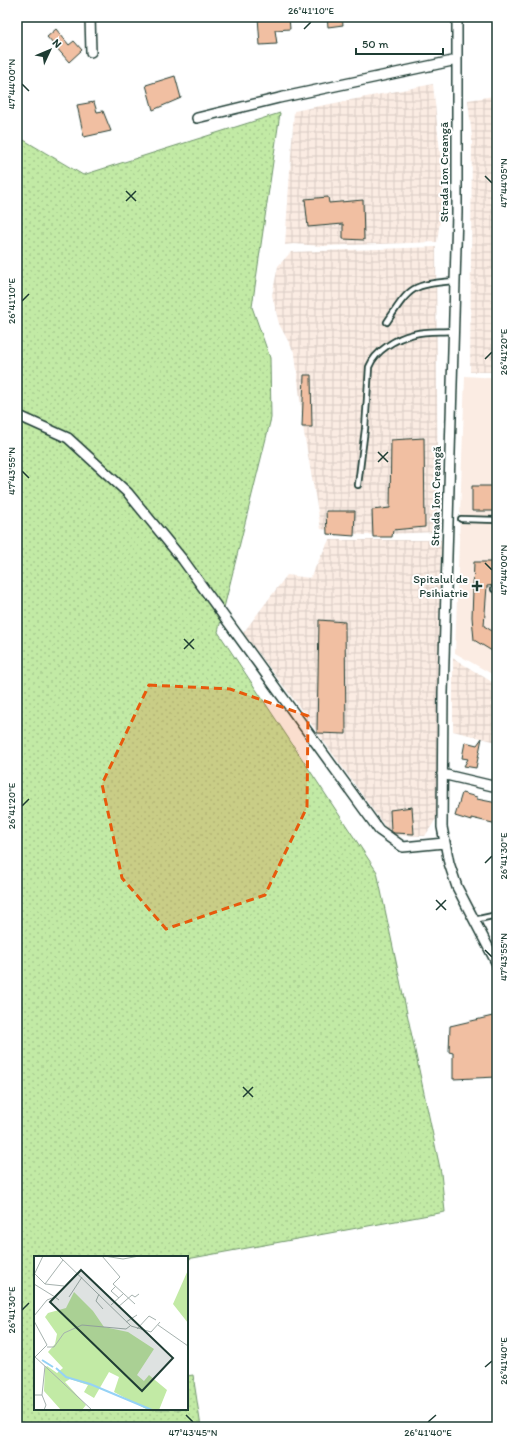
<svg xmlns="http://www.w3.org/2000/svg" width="514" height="1444" font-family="Itim,sans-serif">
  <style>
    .built { fill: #fbece3 }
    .industrial { fill: url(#industrial-grid) }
    .grass { fill: url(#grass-dots); stroke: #70946c }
    .building { fill: #f1bfa2; stroke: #1f3d34 }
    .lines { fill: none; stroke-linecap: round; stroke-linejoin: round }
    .service-casing { stroke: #1f3d34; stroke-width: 8 }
    .minor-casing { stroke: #1f3d34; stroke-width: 12 }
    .service { stroke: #fff; stroke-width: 4.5 }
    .minor { stroke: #fff; stroke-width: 9 }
    .marked { fill: #e8590c; fill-opacity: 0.2; stroke: #e8590c; stroke-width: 3; stroke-dasharray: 8 5; stroke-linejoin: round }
    .ticks { fill: none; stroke: #1f3d34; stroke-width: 1.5 }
    .poi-dot { fill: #1f3d34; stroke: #fff; stroke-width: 1.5 }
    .labels { text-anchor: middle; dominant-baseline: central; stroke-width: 4; stroke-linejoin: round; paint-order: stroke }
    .street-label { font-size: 12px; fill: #1f3d34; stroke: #fff }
    .poi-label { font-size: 12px; fill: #1f3d34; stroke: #fff; text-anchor: end }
    .inset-river { fill: none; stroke: #95d2f6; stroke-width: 2 }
    .inset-road { fill: none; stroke: #a5b1ae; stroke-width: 1 }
    .view { fill: #1f3d34; fill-opacity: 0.15; stroke: #1f3d34; stroke-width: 2 }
    .inset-edge { fill: none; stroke: #1f3d34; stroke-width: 2 }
    .neatline { fill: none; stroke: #1f3d34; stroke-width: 1.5 }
    .ticks-label { font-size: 10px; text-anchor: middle; fill: #1f3d34 }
  </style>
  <defs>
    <pattern id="industrial-grid" width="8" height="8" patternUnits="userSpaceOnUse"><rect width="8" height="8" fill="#fbece3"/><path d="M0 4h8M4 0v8" fill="none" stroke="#d7cbc3"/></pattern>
    <pattern id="grass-dots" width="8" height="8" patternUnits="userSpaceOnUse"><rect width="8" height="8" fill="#c2eaa5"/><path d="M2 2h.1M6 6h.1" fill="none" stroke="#a6ca8f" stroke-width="1.8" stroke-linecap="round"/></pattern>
  </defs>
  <rect width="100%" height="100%" fill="#fff"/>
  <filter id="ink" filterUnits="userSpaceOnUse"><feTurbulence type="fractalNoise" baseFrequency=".025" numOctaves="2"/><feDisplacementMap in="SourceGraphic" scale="8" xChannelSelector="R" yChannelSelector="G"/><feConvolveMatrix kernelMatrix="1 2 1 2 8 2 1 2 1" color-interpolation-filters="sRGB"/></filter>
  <g filter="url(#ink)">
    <path class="built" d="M465,376L497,378V677L455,653Z"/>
    <path class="industrial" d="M497,36V372H470L472,138L468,100L494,96Z
      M433,84L444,192L437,242L322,246L294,244L285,245L294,111Z
      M436,247L438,532L364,535L321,529L304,433L295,354L279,324L272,295L278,266L291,252Z
      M329,540H441L436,819L425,836L391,835L295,701L243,633L287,575L310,578Z
      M453,658L497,685V742L453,731Z"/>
    <path class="grass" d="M280,113L252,307L270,358L271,418L218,632L377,872L441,1173L445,1212L187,1259V1257H35V1409H187V1376L193,1375L201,1427H17V136L83,175Z"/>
    <path class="building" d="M258,17H289L290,29L275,30L277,44L260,45Z
      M327,17H342L343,25L328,27Z
      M56,29L69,45L74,41L82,50L69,62L47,37Z
      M175,76L181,98L153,110L146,85Z
      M94,102L97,112L103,111L111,131L84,137L77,105Z
      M328,197L329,203L363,200L364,240L343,239V224L308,227L305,199Z
      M304,375H311L312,427H302Z
      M424,438L425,527L393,530L392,537H373L372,510L390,508L391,440Z
      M472,486H497V511H472Z
      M326,511H355L354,536L327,534Z
      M474,562H497V585L487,586L484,626L497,634V654L474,640L472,617Z
      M319,620L345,622L346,734L317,733Z
      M482,738L476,768L464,766L468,759L462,758L465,742L477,745Z
      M462,793L477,797V799L497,803V824L471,818V821L455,816Z
      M412,807L414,834L394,833L391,831L390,810Z
      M497,1015V1077L453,1079V1053L449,1052L450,1026Z"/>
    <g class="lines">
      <g class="service-casing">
        <path id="service" d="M387,322C411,286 411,285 454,281
          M358,485L365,429L369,367C375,351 396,338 414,334C426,331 439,332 452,331
          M461,519L497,520
          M494,589H497
          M474,920L497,915"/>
      </g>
      <g class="minor-casing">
        <path id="minor" d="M90,17L91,52
          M457,17V213L443,693L442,827L449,863L457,887L497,964
          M197,118L279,98L457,60
          M17,415L68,438L128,493L183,560L379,830L403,847L444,843
          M442,774L497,787"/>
      </g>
      <use href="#service" class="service"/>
      <use href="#minor" class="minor"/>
    </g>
  </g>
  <path class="marked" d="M149,685L230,689L308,716L307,807L265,895L166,929L122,878L102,784Z"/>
  <path class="ticks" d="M304,29L311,22M22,84L29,91M485,176L492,183M126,191L136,201M126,201L136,191M22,301L29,294M485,359L492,352M378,452L388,462M378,462L388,452M22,471L29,478M485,563L492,570M184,639L194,649M184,649L194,639M22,806L29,799M485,863L492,856M436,900L446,910M436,910L446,900M485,950L492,957M243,1087L253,1097M243,1097L253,1087M22,1310L29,1303M485,1367L492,1361M186,1415L193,1422M428,1422L436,1415"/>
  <path class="poi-dot" d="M475 580h4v4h4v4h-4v4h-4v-4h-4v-4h4z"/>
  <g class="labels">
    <g class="street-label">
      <text transform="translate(444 172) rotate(-90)">Strada Ion Creangă</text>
      <text transform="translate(436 496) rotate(-89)">Strada Ion Creangă</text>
    </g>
    <g class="poi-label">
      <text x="468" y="579">Spitalul de<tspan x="468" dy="14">Psihiatrie</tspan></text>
    </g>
  </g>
  <g transform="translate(34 1256)">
    <rect width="154" height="154" fill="#fff"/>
    <path d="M154,14V67L139,48ZM40,36L59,55L70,71L94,76L120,93L103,119L110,125L115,119L133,134L125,154H114L80,136L85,121L75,116L60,142L50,136L54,129L36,123L31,126L52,149L48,154H27L10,135L11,112L13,110L23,117L29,112L14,96L21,88L23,78L11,61L14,57L32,52Z" fill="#c2eaa5"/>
    <path class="inset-river" d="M8,104L19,111M22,112L32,121L56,128L118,154"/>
    <path class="inset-road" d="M25,0L97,70L117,76L126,66M68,0L86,21L79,28L101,48M70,0L89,3L105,0M1,18L11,28L30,30M0,19L9,0M0,28L21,41L43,17M11,28L29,4M82,30L77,35L85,42M65,38L62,45L69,53M35,41L48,21M77,49L89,38M84,51L98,39L101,41L105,38M0,60L13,44L21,41L25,44M0,65L13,89L1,101M92,66L103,59M124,69L154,90M103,73L115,60L122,64M13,91H20L30,77L48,69L92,73L96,70M0,100L58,154M0,139H8L12,149L10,154M8,139L11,110"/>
    <path class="view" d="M47,14L139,102L108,135L16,46Z"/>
    <rect width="154" height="154" class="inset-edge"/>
  </g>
  <rect width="514" height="1444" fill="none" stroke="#fff" stroke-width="44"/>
  <g transform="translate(50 50) rotate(46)" stroke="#ffffff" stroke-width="3" paint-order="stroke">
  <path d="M0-3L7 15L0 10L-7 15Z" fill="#1f3d34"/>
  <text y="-6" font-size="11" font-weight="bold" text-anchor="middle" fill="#1f3d34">N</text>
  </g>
  <path d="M356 48v6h87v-6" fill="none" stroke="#1f3d34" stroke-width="2"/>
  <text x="362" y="48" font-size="12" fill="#1f3d34" stroke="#ffffff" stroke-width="3" paint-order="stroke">50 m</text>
  <rect x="22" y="22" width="470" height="1400" class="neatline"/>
  <g class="ticks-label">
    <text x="311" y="14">26°41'10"E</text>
    <text transform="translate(11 84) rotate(-90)" y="4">47°44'00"N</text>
    <text transform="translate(503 183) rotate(-90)" y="4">47°44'05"N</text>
    <text transform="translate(11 301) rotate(-90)" y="4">26°41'10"E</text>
    <text transform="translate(503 352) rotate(-90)" y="4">26°41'20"E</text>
    <text transform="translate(11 471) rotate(-90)" y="4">47°43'55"N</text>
    <text transform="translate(503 570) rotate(-90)" y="4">47°44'00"N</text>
    <text transform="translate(11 806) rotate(-90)" y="4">26°41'20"E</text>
    <text transform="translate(503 856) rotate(-90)" y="4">26°41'30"E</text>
    <text transform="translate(503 957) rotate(-90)" y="4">47°43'55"N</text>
    <text transform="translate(11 1310) rotate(-90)" y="4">26°41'30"E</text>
    <text transform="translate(503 1361) rotate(-90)" y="4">26°41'40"E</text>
    <text x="193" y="1436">47°43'45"N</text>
    <text x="428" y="1436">26°41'40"E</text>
  </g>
</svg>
